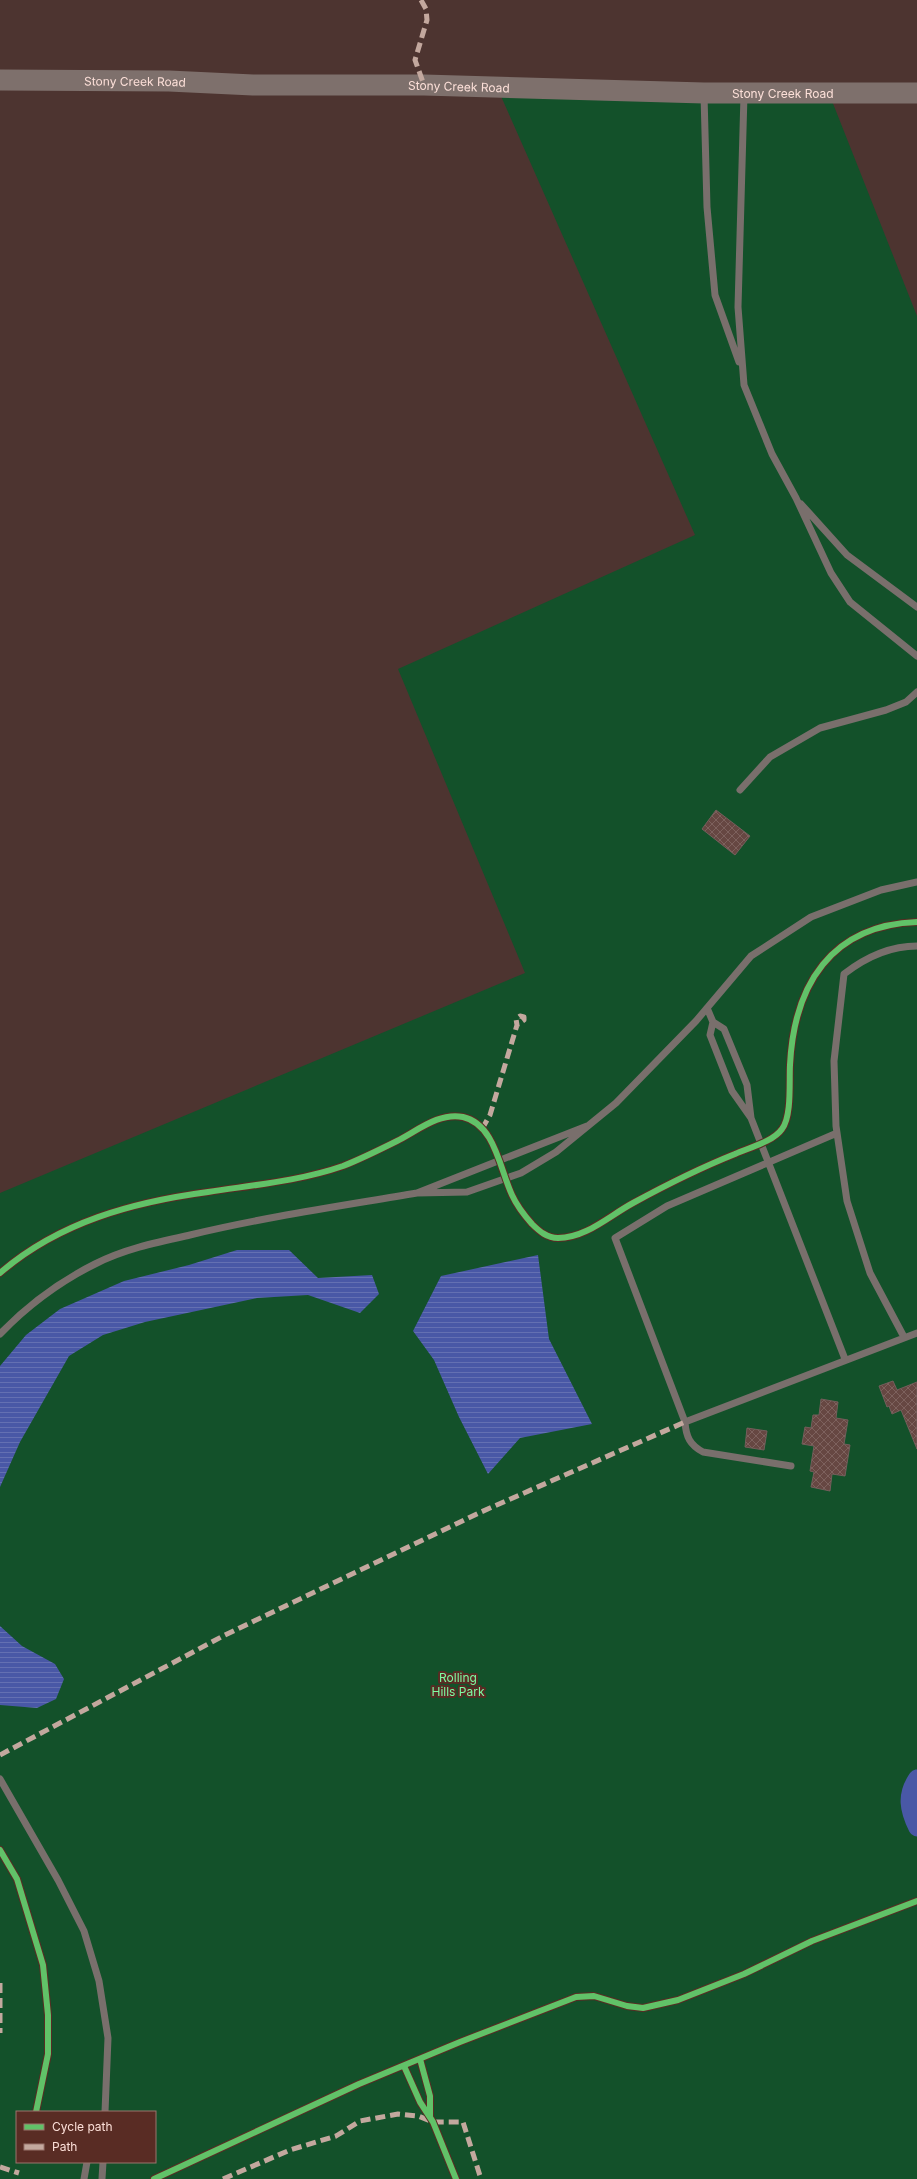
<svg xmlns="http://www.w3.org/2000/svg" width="917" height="2179" font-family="Inter,sans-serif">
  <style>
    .green { fill: #13512a; fill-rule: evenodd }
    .water { fill: url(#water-rules) }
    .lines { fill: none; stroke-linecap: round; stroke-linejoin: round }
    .canal { stroke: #4958a6; stroke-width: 17 }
    .building { fill: url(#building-cross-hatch); stroke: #735e5b }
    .lane { stroke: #796f6c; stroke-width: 7 }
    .secondary { stroke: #7e706c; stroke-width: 21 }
    .quiet { stroke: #c3a89e; stroke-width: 5; stroke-dasharray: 10 5; stroke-linecap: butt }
    .cycleway-casing { stroke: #592c24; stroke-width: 8 }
    .cycleway { stroke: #61c268; stroke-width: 6 }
    .labels { text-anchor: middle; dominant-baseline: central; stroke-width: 4; stroke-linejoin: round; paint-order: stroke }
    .street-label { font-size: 12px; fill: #fcdfd8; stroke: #592c24 }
    .park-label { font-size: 12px; fill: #7efca3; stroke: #592c24 }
  </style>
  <defs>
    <pattern id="water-rules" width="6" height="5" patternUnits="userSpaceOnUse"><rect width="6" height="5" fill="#4958a6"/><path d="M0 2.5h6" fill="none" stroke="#6470b2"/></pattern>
    <pattern id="building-cross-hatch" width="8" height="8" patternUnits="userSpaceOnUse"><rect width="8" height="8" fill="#664742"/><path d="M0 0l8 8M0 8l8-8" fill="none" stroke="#7d615d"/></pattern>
  </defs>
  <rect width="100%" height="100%" fill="#4d3430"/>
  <path class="green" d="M500,94L832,101L917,316V2179H0V1193L525,973L398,669L695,535ZM17,2112H155V2162H17Z"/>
  <path class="water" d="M237,1250H289L318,1278L372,1275L379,1294L360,1313L308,1295L257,1298L145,1322L103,1335L69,1356L20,1442L0,1487V1366L26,1335L60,1309L124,1281L189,1265Z
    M538,1255L549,1339L592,1424L520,1438L488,1474L459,1417L434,1360L413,1331L441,1276Z
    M0,1626L22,1646L55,1664L64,1679L56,1699L37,1708L0,1705Z"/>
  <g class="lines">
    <path class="canal" d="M917,1778C905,1795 908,1810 917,1828"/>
  </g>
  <path class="building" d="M716,810L750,836L735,855L702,829Z
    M893,1381L897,1390L917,1382V1449L901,1410L892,1414L889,1406L887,1407L879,1386Z
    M821,1399L838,1402L836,1418L848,1420L844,1444L850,1445L845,1476L832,1474L830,1491L811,1487L814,1472L810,1471L814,1446L802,1444L805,1427L811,1428L813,1415H819Z
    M747,1428L767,1431L764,1450L745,1447Z"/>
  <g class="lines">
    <path class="lane" d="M704,95L707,207L715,295L739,362
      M744,95L738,307L744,385L772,454L796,498L831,573L850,602L917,656
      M801,504L847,555L917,607
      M740,790L770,757L820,728L886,710L906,702L917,692
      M707,1008L713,1022L724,1029L747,1085L751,1118L732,1091L710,1035L713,1022
      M751,1118L845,1359
      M587,1126L417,1193L467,1192L521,1173L556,1152L616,1103L696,1021L751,956L811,917L881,890L917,882
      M837,1133L667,1206L615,1238L685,1422L917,1333
      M0,1334C28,1305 59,1282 95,1264C124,1249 158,1242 190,1235C265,1217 341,1206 417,1193
      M904,1337L870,1273L847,1201L836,1126L834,1061L844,974C866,957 889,946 917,946
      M685,1422C686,1437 690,1445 703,1452L791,1466
      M0,1779L58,1880L84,1931L99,1981L108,2038L105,2112
      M84,2179L87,2162
      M102,2179L103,2162"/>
    <path class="secondary" id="s1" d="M0,80L169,81L253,85H424L704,93H917"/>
    <path class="quiet" d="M421,0L426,9L427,20L415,60L424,85
      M482,1129L490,1115L517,1025L516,1019L520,1016L524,1017V1020L517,1025
      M0,1755L225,1635L481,1512L685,1422
      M0,1983V2033
      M0,2167L19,2173
      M223,2179L290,2150L336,2136L360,2121L398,2114L418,2116L433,2122H463L481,2179"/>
    <g class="cycleway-casing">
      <path id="cycleway" d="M0,1273C59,1222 133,1202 208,1192C253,1185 300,1181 343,1166C361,1159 379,1150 397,1141C417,1131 439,1112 463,1117C495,1124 500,1170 512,1195C517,1206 524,1215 532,1224C539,1231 547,1238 558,1238C586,1238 609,1216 633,1203C666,1185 700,1168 735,1154C748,1148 773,1142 782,1129C792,1116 789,1082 790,1065C794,985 831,925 917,922
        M0,1850L17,1879L43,1965L48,2015V2054L36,2112
        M420,2059L430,2096V2117
        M404,2066L420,2102L433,2122L456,2179
        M154,2179L359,2084L460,2042L576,1997L594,1996L627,2006L643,2008L678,2000L744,1974L812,1941L917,1901"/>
    </g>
    <use href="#cycleway" class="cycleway"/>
  </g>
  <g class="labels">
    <g class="street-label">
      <text stroke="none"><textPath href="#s1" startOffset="135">Stony Creek Road</textPath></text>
      <text stroke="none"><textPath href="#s1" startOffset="459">Stony Creek Road</textPath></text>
      <text stroke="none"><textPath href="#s1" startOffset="783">Stony Creek Road</textPath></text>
    </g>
    <g class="park-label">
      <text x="458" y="1677">Rolling<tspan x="458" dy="14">Hills Park</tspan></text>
    </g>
  </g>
  <rect x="16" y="2111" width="140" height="52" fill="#592c24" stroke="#9a746c"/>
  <rect x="24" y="2124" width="20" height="6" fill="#61c268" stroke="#9a746c"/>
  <text x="52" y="2131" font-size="12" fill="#fcdfd8">Cycle path</text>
  <rect x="24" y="2144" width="20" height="6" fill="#c3a89e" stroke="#9a746c"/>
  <text x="52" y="2151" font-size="12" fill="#fcdfd8">Path</text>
</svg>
